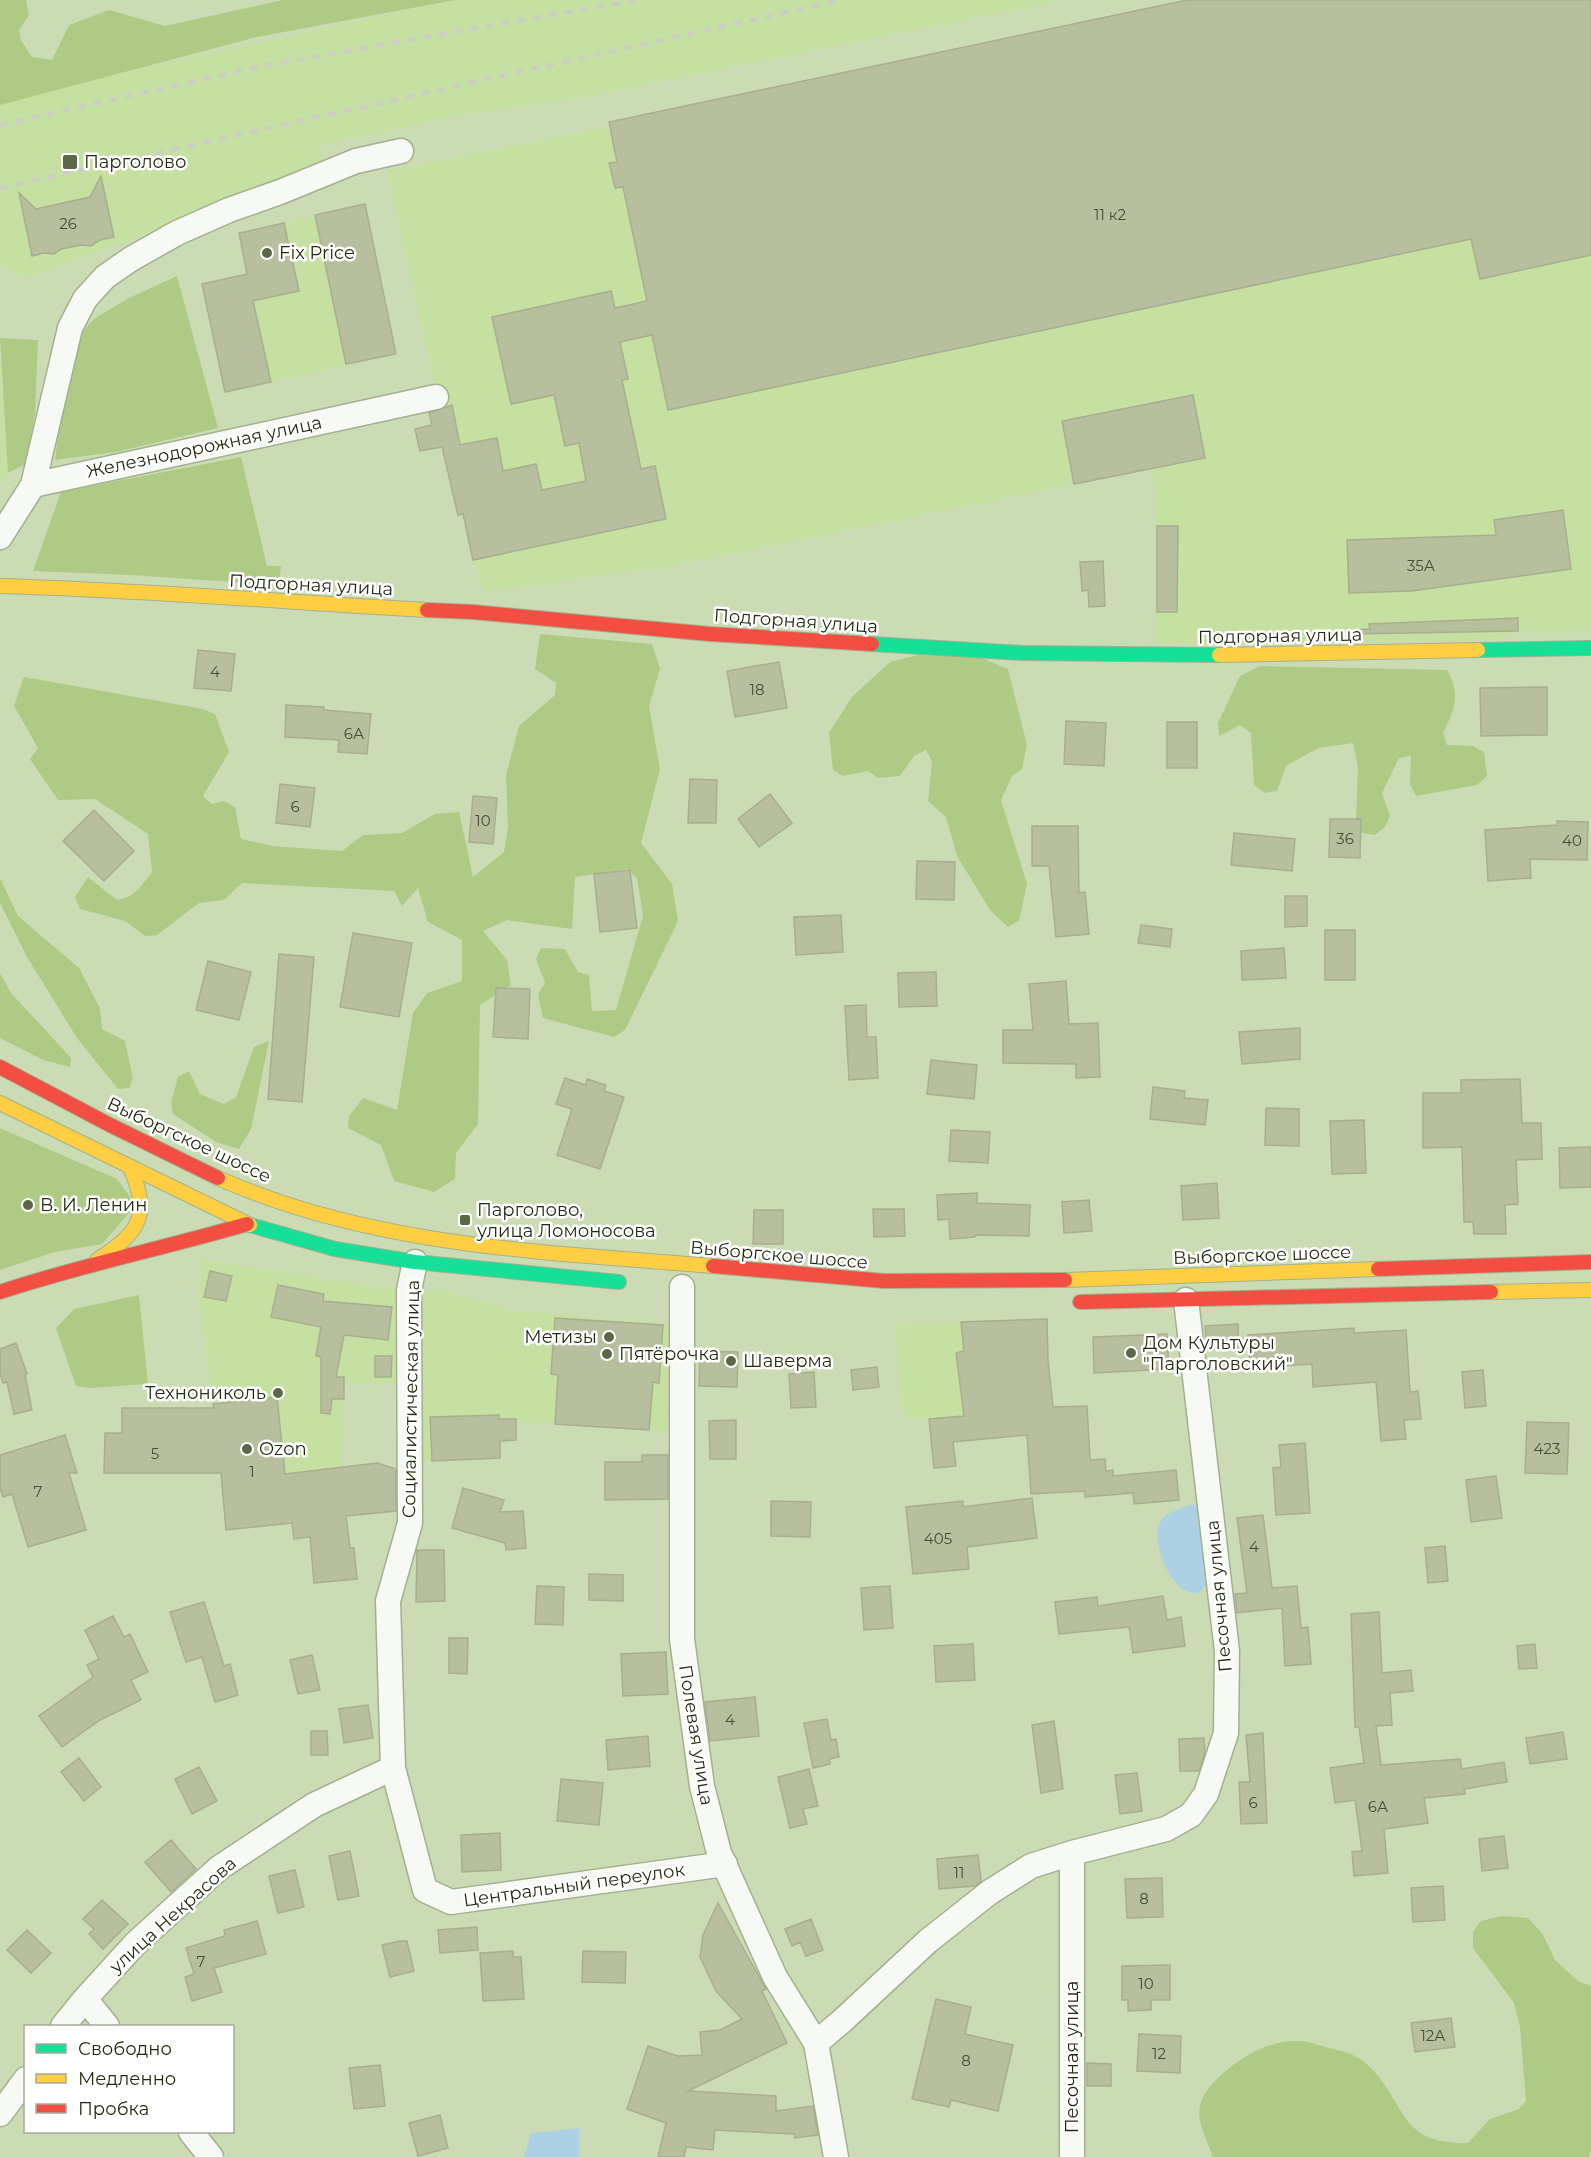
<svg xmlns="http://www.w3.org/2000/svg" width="1591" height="2157" font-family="Montserrat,sans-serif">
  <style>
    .built { fill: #c6e0a2 }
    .green { fill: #aeca85 }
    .water { fill: #acd1e4 }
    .building { fill: #b7bf9e; stroke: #a7af8e; stroke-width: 1.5 }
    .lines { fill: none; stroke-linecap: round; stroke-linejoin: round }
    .street-casing { stroke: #a2b090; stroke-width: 27 }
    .fast-casing { stroke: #a2b090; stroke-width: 16 }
    .slow-casing { stroke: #a2b090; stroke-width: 16 }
    .jam-casing { stroke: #a2b090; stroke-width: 16 }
    .street { stroke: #f7faf4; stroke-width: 24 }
    .fast { stroke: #16e098; stroke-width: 14 }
    .slow { stroke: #ffcf43; stroke-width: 14 }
    .jam { stroke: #f24e42; stroke-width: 14 }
    .rail { stroke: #cacec3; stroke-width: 4.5; stroke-dasharray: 8 8; stroke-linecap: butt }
    .poi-dot { fill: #5b6848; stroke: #fff; stroke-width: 2 }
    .labels { text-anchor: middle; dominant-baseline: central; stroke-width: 5; stroke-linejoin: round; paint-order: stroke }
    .number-label { font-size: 15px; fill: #454f32 }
    .poi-label { font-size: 18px; fill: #1f2a0e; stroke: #fff; text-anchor: start }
    .street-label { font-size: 18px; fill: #1f2a0e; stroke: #fff }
  </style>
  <rect width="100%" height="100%" fill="#cbdcb4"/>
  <path class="built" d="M453,0H1063L590,96L452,117L317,146L325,161L290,181L25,278L0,265V99Z
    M1187,0H1591V630L1518,631L1501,640L1155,643V482L1149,469L676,565L484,592L473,560L463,514L451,482H449L442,447L420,451L415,429L431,425L428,410L440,407L387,171L609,127V122Z
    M365,204L396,354L271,382L253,301L299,291L284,223Z
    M0,355L8,473L0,483Z
    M198,1259L396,1289L398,1383H345L341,1468L348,1533L294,1539L292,1523L226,1530L213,1404L200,1306Z
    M444,1290L507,1310L673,1324L667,1433L649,1430L516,1421V1440L500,1441V1458L419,1462L414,1291Z
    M1047,1319L1048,1361L1053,1402L1059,1431L1063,1492L1031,1494L1027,1433L953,1440L951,1417L903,1419L895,1325Z"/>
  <path class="green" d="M0,0H26L29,15L19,30L21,40L32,57L52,60L69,25L109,10L165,26L283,0H455L257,37L0,105Z
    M177,276L218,428L116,452L55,460L63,399L80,335L94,319L127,299Z
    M0,338L38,340L35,414L26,464L8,473Z
    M241,457L267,566H281L279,585L130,575L33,571L61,492Z
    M540,634L652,644L660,669L649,706L660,769L641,843L672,884L678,921L625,1030L614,1037L543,1018L538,994L545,983L536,959L541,948L565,949L578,972L589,975L592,1011L616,1010L643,916L637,878L627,869L575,877L572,929L507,920L483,931L507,960L511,985L480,1005L478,1124L456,1153L455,1179L434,1192L394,1181L381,1145L348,1128L349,1116L363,1098L397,1110L413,1013L427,993L462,981V940L428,922L418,888L402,906L394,891L242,883L224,900L199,903L157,935L145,936L125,921L80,909L75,897L88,877L117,900C134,898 142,885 152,872L148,834L95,799L58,800L30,759L38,748L14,706L24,677L203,709L215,714L229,752L203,796L212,804L224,801L235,807L241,839L272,846L342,851L363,835L402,833L435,814L459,812L473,877L504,852L508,827L506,775L519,726L555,695L556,683L535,669Z
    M918,655L979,657L1008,669L1027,745L1022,769L1012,776L1001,800L1027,884L1019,921L1008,927L990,910L957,856L946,817L928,801L932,761L926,750L914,756L900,776L878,778L868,771L843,776L833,770L829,733L852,697L890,662Z
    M1260,666L1447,670C1461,695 1455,709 1443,733L1447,745L1473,746L1484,752L1487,776L1477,785L1416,796L1410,784L1411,756L1399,758L1382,793L1390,816L1385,827L1375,835L1362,833L1356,822L1358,768L1353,743L1318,748L1286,766L1277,791L1265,793L1254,785L1251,733L1240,725L1219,736L1218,723L1240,676Z
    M0,878L18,916L79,968L100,1008L102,1029L125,1041L133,1079L129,1088L118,1089L77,1038L27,957L0,903Z
    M0,973L11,993L71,1058L70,1067L43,1060L0,1038Z
    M269,1041L251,1129L239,1149L216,1142L173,1114L171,1102L178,1077L189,1071L200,1094L224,1104L236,1097L254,1047Z
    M0,1128L117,1179L130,1197V1212L102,1244L55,1252L0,1270Z
    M139,1295L148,1384L89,1388L76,1386L56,1328L74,1309Z
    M1502,1916L1528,1918L1542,1933L1555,1960L1578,1981L1591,1986V2150L1589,2157H1213C1202,2127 1188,2109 1214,2082C1236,2060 1266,2040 1298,2041C1308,2041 1320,2046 1330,2048C1346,2052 1358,2055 1370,2067C1408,2106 1398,2144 1468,2143L1490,2119L1519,2109L1526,2101L1520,2027L1514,2003L1473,1948V1932L1481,1921Z"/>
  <path class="water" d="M1191,1504L1197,1506L1199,1521L1203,1528L1208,1583L1198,1594C1194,1593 1188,1592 1184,1590C1167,1580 1146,1532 1165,1516C1172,1511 1183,1508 1191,1504Z
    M579,2128V2157H524L531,2133Z"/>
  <path class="building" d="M1187,0H1591V255L1480,279L1471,239L668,410L652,335L620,342L628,379L622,380L641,469L655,466L666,519L473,560L463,514L458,515L442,447L420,451L415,429L432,425L429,413L452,405L460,445L497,438L503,471L536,464L542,490L586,481L579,443L565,446L554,395L511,404L492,317L611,291L615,308L647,301L623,187L615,188L609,163L617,162L609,122Z
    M101,176L114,237L100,240L91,246L81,245L61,249L54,254L44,253L32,256L19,193L36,209L90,197Z
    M365,204L396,354L346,364L315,215Z
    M284,223L299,291L253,301L271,382L225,392L202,284L247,274L239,233Z
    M1193,395L1205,458L1074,484L1062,421Z
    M1563,510L1571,569L1412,591L1349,593L1347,540L1496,535L1494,520Z
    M1157,526H1178L1177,612H1157Z
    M1103,561L1105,606L1089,607L1088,590L1082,591L1080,562Z
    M1518,618V631L1354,634V630L1370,629L1369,624Z
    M198,650L235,654L231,691L194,688Z
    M779,662L787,708L735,717L727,671Z
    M1547,687V735L1481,736L1480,688Z
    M286,705L324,707V710L371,714L367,754L338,752L339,740L285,737Z
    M1066,721L1106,723L1104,766L1064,764Z
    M1167,722H1197V768H1167Z
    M690,779L717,780L716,823H688Z
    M280,784L315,788L310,827L276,823Z
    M770,794L792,823L759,847L738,819Z
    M473,796L497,798L493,844L469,842Z
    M94,810L134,851L104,881L63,841Z
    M1330,819H1361L1360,858L1329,857Z
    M1557,821L1588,822L1587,860L1530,859L1531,878L1488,881L1485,830L1557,825Z
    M1032,826H1078L1079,893L1085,892L1089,934L1056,937L1049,866H1032Z
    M1234,833L1295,839L1292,871L1231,865Z
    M917,861L955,862L954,900L916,899Z
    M630,870L637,928L600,932L594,874Z
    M1285,896H1307V926L1285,927Z
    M841,915L843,952L796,955L794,917Z
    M1141,925L1172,929L1170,947L1138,943Z
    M1325,930H1355V980H1325Z
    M353,933L412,943L399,1017L340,1007Z
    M1284,948L1286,978L1242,980L1241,951Z
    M279,954L314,957L302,1102L268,1099Z
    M208,961L251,972L239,1020L196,1010Z
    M936,972L937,1006L899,1007L898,973Z
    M1066,981L1069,1024L1098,1023L1100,1077L1076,1078V1064L1003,1063V1030H1033L1029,984Z
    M496,988L530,989L528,1039L493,1037Z
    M866,1005L867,1037H876L878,1078L849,1080L845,1006Z
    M1300,1028V1059L1242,1064L1239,1032Z
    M931,1060L977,1065L974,1099L927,1094Z
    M565,1078L586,1085L587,1079L606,1085L604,1091L624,1097L600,1169L557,1155L572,1109L556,1104Z
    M1520,1079L1522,1123H1541L1542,1159L1516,1160L1518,1204L1505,1205L1506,1234H1474L1473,1222H1464L1462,1147L1423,1148V1093H1461V1080Z
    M1153,1087L1185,1091L1184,1098L1208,1100L1205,1125L1150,1119Z
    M1266,1108L1299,1109V1146L1265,1145Z
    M1364,1120L1366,1173L1332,1174L1330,1121Z
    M951,1130L990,1132L988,1163L949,1161Z
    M1591,1147V1187L1560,1188L1559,1148Z
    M1217,1183L1219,1218L1183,1220L1181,1186Z
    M977,1193V1203L1030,1205L1029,1236L975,1235V1237L950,1239L949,1219L938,1220L937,1195Z
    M1089,1200L1092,1231L1064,1233L1062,1202Z
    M873,1209H904L905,1236L874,1237Z
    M754,1210H783V1244H753Z
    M210,1271L232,1276L226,1301L204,1297Z
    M278,1285L324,1294L323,1301L392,1307L388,1340L344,1335L336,1377H344V1399H332L330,1414L321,1413V1357L316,1356L321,1327L271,1317Z
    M555,1318L663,1325L659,1383L653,1382L649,1430L555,1424L558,1375L551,1374Z
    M1047,1319L1048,1360L1053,1407L1087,1406L1090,1460L1105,1459L1106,1471L1113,1470V1476L1176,1470L1179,1500L1134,1504L1133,1493L1085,1497V1491L1031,1494L1027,1435L953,1442L956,1466L934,1468L929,1419L964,1416L956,1353L964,1351L961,1322Z
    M1238,1324L1239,1348L1207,1350L1205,1326Z
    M1354,1328V1333L1406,1330L1410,1392L1418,1391L1421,1419L1404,1420L1406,1439L1381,1441L1376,1382L1313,1387L1312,1364L1250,1368L1248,1335Z
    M1167,1334L1169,1369L1094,1373L1093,1337Z
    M16,1343L27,1374L25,1375L32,1410L14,1414L7,1382L3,1383L0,1374V1349Z
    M700,1351L738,1352L737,1387L699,1386Z
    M375,1356H392L391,1377H375Z
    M877,1367L879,1387L853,1390L851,1370Z
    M1483,1370L1486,1406L1465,1408L1462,1372Z
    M814,1372L816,1407L791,1408L789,1374Z
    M277,1397L285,1474L377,1463L396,1469V1511L346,1516L350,1548H354L357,1579L314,1583L310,1537L294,1539L292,1523L226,1530L221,1473H104L105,1433H122V1408H214L213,1404Z
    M499,1415V1419H516V1440L500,1441V1458L432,1461L430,1417Z
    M736,1420V1459H710L709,1421Z
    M1527,1422L1569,1423L1567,1474L1525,1473Z
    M65,1435L77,1473H69L86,1530L28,1547L12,1494L3,1497L0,1488V1455Z
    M1305,1443L1310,1513L1276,1515L1273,1468L1281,1467L1279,1445Z
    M642,1455H668V1499L605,1500V1462H642Z
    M1496,1476L1502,1518L1471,1522L1466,1480Z
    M463,1488L504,1500L500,1512L523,1511L526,1548L506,1550L505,1543L452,1528Z
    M1032,1498L1037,1538L967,1547L969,1569L913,1574L906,1507L963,1501V1507Z
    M771,1501L811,1502L810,1537L771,1536Z
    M1263,1515L1272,1588L1297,1586L1301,1628L1308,1627L1311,1664L1285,1666L1282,1608L1237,1613L1235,1594L1247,1593L1237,1518Z
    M1445,1546L1448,1581L1428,1583L1425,1548Z
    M417,1550H444L445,1601L416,1602Z
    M589,1574L623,1575V1601L589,1600Z
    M537,1586L564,1587L563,1625L535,1624Z
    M890,1586L893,1628L864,1630L861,1588Z
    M1163,1596L1167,1620L1181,1617L1185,1646L1133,1653L1129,1627L1059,1634L1055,1602L1097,1597L1098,1606Z
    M204,1602L224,1666L230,1664L238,1695L215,1702L202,1657L186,1662L170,1612Z
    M1379,1612L1382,1673L1411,1670L1413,1691L1390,1693L1392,1725L1376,1726L1381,1765L1460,1759L1462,1769L1504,1762L1507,1782L1464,1789L1465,1794L1424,1798L1428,1823L1384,1829L1388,1873L1354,1876L1352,1852L1362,1851L1355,1800L1335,1803L1330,1768L1364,1763L1359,1727H1355L1351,1614Z
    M113,1616L124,1637L130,1634L148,1672L131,1680L141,1700L100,1720L62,1747L39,1716L93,1677L87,1665L99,1659L85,1630Z
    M449,1638H468L467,1674L449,1673Z
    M973,1644L975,1680L936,1682L934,1646Z
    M1535,1644L1537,1668L1519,1669L1517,1646Z
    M666,1652L668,1694L623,1696L621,1654Z
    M312,1655L320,1690L298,1694L290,1660Z
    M755,1697L759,1736L710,1741L705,1702Z
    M368,1705L373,1738L344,1743L339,1709Z
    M827,1719L831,1740L836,1739L839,1757L829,1759L830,1764L813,1768L804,1723Z
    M1054,1721L1063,1789L1041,1793L1032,1725Z
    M311,1731H327L328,1755H311Z
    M1563,1732L1567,1759L1530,1764L1526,1738Z
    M1263,1733L1267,1823L1241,1824L1239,1782H1250L1246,1735Z
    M648,1736L650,1766L608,1770L606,1740Z
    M1204,1738L1205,1752L1199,1771H1180L1179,1739Z
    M79,1758L101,1787L84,1801L61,1772Z
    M199,1767L217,1801L192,1814L175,1779Z
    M809,1769L818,1806L803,1809L807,1824L790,1828L778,1777Z
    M1137,1773L1142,1811L1120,1814L1115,1775Z
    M561,1779L603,1783L599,1825L557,1821Z
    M500,1833L501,1870L462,1872L461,1835Z
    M1504,1836L1508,1868L1482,1871L1479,1839Z
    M171,1840L196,1869L171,1892L145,1862Z
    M350,1851L359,1896L338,1900L329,1856Z
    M978,1855L981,1881L975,1886L939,1889L937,1859Z
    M295,1870L304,1907L278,1913L269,1876Z
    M1162,1878L1163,1917L1127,1918L1125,1879Z
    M1443,1886L1445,1920L1413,1922L1411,1888Z
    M102,1900L128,1924L103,1949L89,1934L94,1929L83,1919Z
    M718,1903L766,1989L762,1991L787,2043L688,2091L776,2096V2111L813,2106L818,2135L795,2138L794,2134L715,2130L713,2150L686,2147L684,2157H658L666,2123L627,2109L648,2046L678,2056L702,2055L700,2032L720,2030L742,2019L716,1991L700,1957L703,1935Z
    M811,1919L823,1950L806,1956L800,1942L792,1946L785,1929Z
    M257,1921L266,1954L214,1968L222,1992L192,2001L185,1977L194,1974L186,1948L225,1936L224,1930Z
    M477,1927L478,1950L440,1953L438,1930Z
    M27,1930L51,1953L31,1973L7,1950Z
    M400,1941H407L414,1971L390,1977L382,1945Z
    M513,1951V1957H521L524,1999L483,2001L480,1953Z
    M583,1951L626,1952L625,1983L582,1982Z
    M1170,1965V2000H1151V2010L1128,2011V2000H1122V1966Z
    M936,1999L971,2007L965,2034L1013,2045L998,2111L951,2100L949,2107L912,2099Z
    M1451,2018L1455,2047L1415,2052L1411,2023Z
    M1139,2034L1181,2036L1180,2073L1137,2071Z
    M1087,2063L1111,2064V2086H1087Z
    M380,2065L385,2106L354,2109L349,2068Z
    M440,2115L448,2148L418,2156L409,2123Z"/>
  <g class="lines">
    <g class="street-casing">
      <path id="street" d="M33,485L70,328L85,299L105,277L131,259L177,233L229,210L280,192L356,161L401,151
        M0,537L33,485L436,397
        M415,1262L409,1290L410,1523L388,1601L393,1768L425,1890L451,1902L725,1864
        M682,1287V1639L702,1786L719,1853L775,1977L816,2043L836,2157
        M85,1999L107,2026
        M63,2026L85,1999L135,1944L219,1868L314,1805L393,1768
        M816,2043L842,2021L928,1941L990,1892L1031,1866L1072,1853
        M0,2114L26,2079
        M191,2132L211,2157
        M1072,2157V1853L1166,1829L1191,1815L1206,1794L1226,1733L1227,1651L1186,1300"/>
    </g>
    <g class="fast-casing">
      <path id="fast" d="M872,644L1023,653L1219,655
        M1478,650L1591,648
        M250,1225L335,1249L415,1262L619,1282"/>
    </g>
    <g class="slow-casing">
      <path id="slow" d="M0,586C143,590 285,602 427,610
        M1219,655L1478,650
        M0,1103L250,1225
        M218,1178C372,1247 546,1252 713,1266
        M97,1260C140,1232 151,1216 130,1167
        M1065,1280L1378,1269
        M1491,1292L1591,1290"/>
    </g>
    <g class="jam-casing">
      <path id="jam" d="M427,610L473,612L710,634L872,644
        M0,1067L110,1125L218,1178
        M713,1266L884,1281L1065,1280
        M1378,1269L1591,1262
        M0,1292C81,1265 165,1248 247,1224
        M1080,1302L1491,1292"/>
    </g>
    <use href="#street" class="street"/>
    <use href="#fast" class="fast"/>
    <use href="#slow" class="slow"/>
    <use href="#jam" class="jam"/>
    <path class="rail" d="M0,125L262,66L636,0
      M0,188L841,0"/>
  </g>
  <g class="poi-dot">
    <rect x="62" y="154" width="16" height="16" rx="3"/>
    <circle cx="267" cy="253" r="6"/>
    <circle cx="28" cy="1205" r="6"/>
    <rect x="459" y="1214" width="12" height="12" rx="3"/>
    <circle cx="609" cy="1337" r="6"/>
    <circle cx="1131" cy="1353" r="6"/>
    <circle cx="607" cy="1354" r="6"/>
    <circle cx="731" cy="1361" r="6"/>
    <circle cx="278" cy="1393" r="6"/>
    <circle cx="247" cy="1449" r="6"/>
  </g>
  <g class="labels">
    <g class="number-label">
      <text x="1110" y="214">11 к2</text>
      <text x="68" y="223">26</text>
      <text x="1421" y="565">35А</text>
      <text x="215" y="671">4</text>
      <text x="757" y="689">18</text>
      <text x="354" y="733">6А</text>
      <text x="295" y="806">6</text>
      <text x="483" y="820">10</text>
      <text x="1345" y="838">36</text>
      <text x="1572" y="840">40</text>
      <text x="1547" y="1448">423</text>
      <text x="155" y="1453">5</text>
      <text x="252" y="1471">1</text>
      <text x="38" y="1491">7</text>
      <text x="938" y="1538">405</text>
      <text x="1254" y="1546">4</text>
      <text x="730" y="1719">4</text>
      <text x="1253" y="1802">6</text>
      <text x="1378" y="1806">6А</text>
      <text x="959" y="1872">11</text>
      <text x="1144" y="1898">8</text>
      <text x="201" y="1961">7</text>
      <text x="1146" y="1983">10</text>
      <text x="1433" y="2035">12А</text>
      <text x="1159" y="2053">12</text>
      <text x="966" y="2060">8</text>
    </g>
    <g class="poi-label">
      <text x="84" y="162">Парголово</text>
      <text x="279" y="253">Fix Price</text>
      <text x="40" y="1205">В. И. Ленин</text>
      <text x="477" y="1210">Парголово,<tspan x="477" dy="21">улица Ломоносова</tspan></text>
      <text x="597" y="1337" text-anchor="end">Метизы</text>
      <text x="1143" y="1343">Дом Культуры<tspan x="1143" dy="21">"Парголовский"</tspan></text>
      <text x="619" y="1354">Пятёрочка</text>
      <text x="743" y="1361">Шаверма</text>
      <text x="266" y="1393" text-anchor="end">Технониколь</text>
      <text x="259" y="1449">Ozon</text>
    </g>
    <g class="street-label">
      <text transform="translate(204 447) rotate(-12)">Железнодорожная улица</text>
      <text transform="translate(311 585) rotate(3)">Подгорная улица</text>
      <text transform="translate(796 621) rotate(4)">Подгорная улица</text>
      <text transform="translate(1280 636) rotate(-1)">Подгорная улица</text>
      <text transform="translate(189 1140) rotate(25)">Выборгское шоссе</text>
      <text transform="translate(779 1255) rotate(5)">Выборгское шоссе</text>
      <text transform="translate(1262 1255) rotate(-2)">Выборгское шоссе</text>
      <text transform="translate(411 1399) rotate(-89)">Социалистическая улица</text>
      <text transform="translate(1219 1596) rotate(-95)">Песочная улица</text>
      <text transform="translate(696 1735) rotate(81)">Полевая улица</text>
      <text transform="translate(574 1885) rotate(-8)">Центральный переулок</text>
      <text transform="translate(173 1915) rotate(-42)">улица Некрасова</text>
      <text transform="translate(1072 2057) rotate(-90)">Песочная улица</text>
    </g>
  </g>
  <rect x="24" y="2025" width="210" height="108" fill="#ffffff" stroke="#a5aa9f" stroke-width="1.5"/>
  <rect x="36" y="2044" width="30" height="9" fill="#16e098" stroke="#a5aa9f" stroke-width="1.5"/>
  <text x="78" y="2055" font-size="18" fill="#1f2a0e">Свободно</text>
  <rect x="36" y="2074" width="30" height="9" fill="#ffcf43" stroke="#a5aa9f" stroke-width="1.5"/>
  <text x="78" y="2085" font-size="18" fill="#1f2a0e">Медленно</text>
  <rect x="36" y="2104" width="30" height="9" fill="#f24e42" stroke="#a5aa9f" stroke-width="1.5"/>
  <text x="78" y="2115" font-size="18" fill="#1f2a0e">Пробка</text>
</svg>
